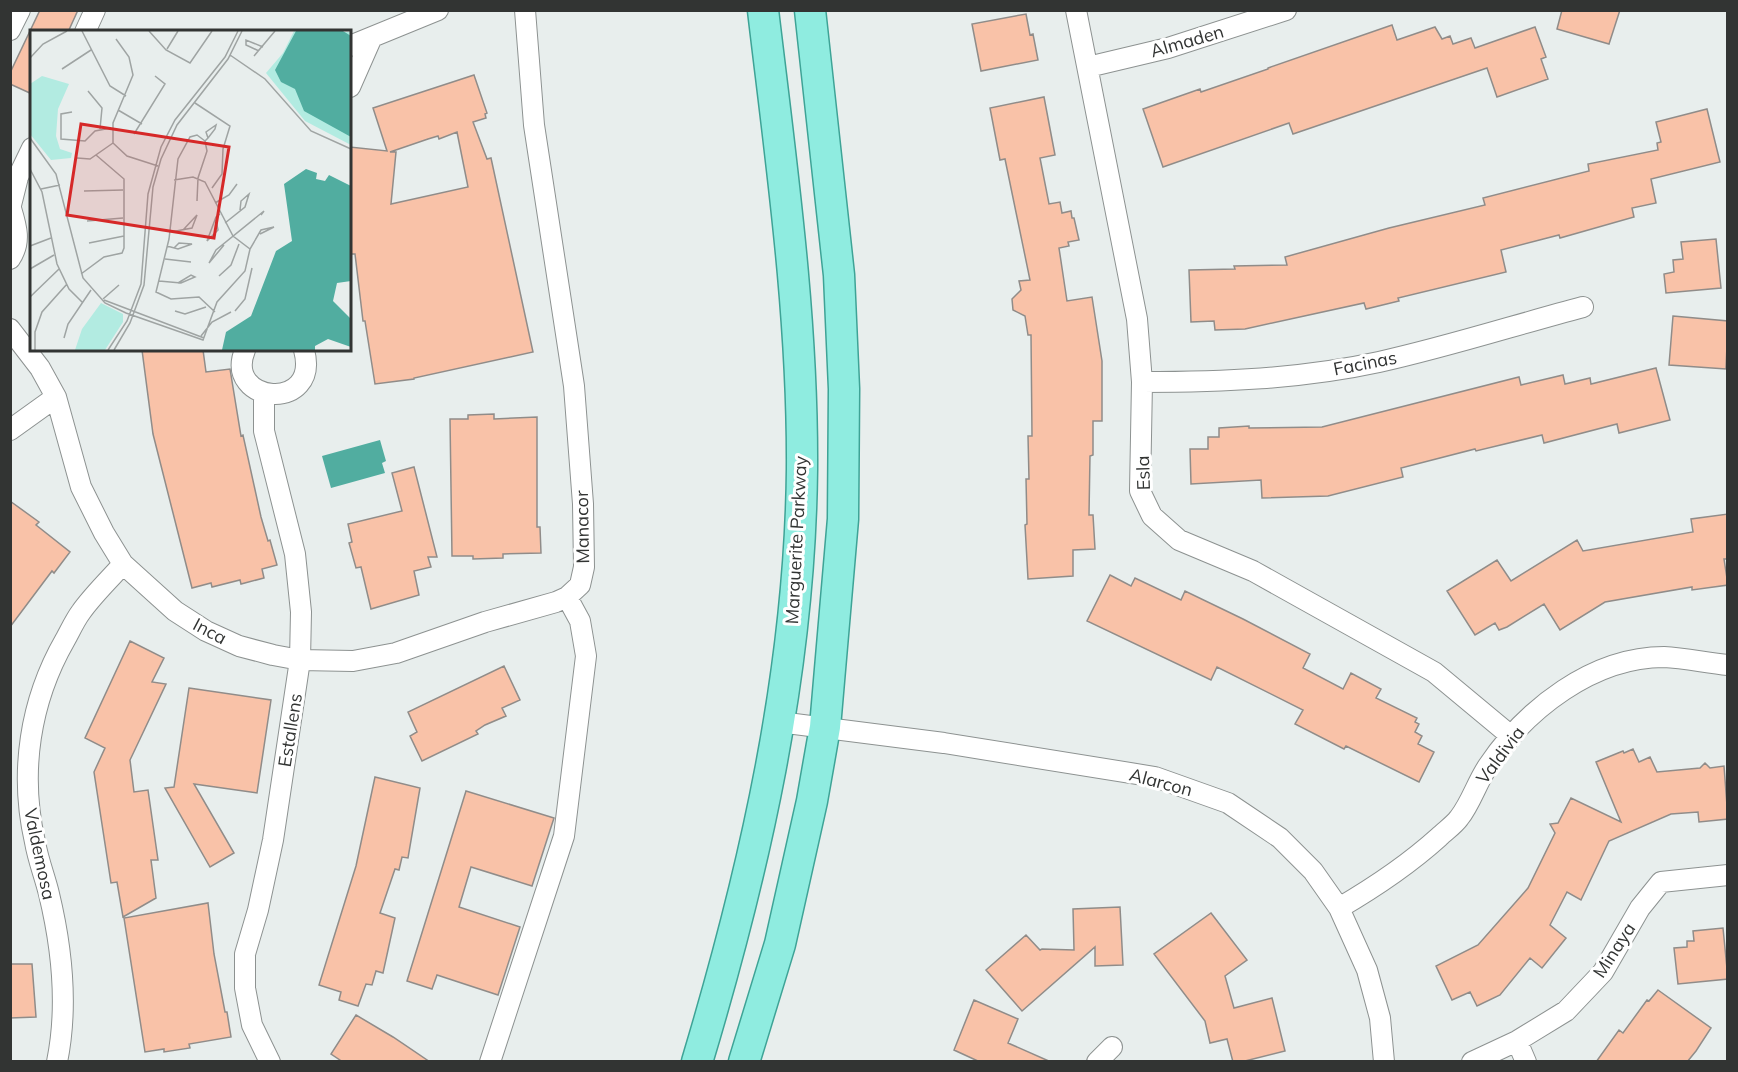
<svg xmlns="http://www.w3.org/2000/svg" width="1738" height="1072" font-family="Mulish,sans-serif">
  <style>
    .water { fill: #51ada0 }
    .building { fill: #f9c2a8; stroke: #908c89; stroke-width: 1.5; fill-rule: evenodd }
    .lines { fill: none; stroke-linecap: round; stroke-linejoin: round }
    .minor-casing { stroke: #8d9291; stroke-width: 22 }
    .primary-casing { stroke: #3ea396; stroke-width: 33 }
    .minor { stroke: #fff; stroke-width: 20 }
    .primary { stroke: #8fece0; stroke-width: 30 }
    .labels { text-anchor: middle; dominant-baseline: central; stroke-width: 6; stroke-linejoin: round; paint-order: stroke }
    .street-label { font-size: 18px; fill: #323433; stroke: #fff }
    .inset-road { fill: none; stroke: #9fa4a3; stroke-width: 1.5 }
    .view { fill: #d62828; fill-opacity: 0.15; stroke: #d62828; stroke-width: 3 }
    .inset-edge { fill: none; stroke: #323433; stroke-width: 3 }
  </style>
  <rect width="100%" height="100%" fill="#e8eeed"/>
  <path class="water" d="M380,440L386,461L382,463L385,473L331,488L322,456Z"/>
  <path class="building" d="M40,10H78L68,32H32V94L10,84V73Z
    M1562,10H1620L1609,44L1557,29Z
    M1026,14L1030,35L1033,34L1038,60L981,71L972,24Z
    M1392,25L1397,40L1435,27L1442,39L1450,36L1453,44L1471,38L1475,48L1535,27L1546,57L1541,59L1548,79L1497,97L1487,68L1293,134L1289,123L1163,167L1143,109L1200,89L1201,92L1268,69V68Z
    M474,75L487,113L485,114L486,118L473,122L487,159L491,158L533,352L414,378V379L375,384L365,321H363L355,254H350V147L387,151L373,108ZM457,132L468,187L391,204L396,152H390L428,139L438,136L439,139Z
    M1044,97L1055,155L1040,158L1049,204L1060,202L1062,213L1071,211L1072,218H1074L1079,240L1068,242L1069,246L1059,248L1067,301L1092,297L1102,361V421H1093V455L1090,456L1089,515H1093L1095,549L1073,550V576L1028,579L1025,525L1027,524L1026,479H1029L1028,436H1032L1031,335H1028L1025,316L1013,310L1012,299L1021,290L1019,281L1030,280L1005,159L1000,160L990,108Z
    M1707,109L1720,162L1651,179L1656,203L1632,208L1634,217L1560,238L1559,235L1501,250L1506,272L1398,298L1399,301L1366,309L1364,303L1245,329L1215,330L1214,321L1191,322L1189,270L1235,269L1234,266L1287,265L1285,257L1389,228L1485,205L1483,198L1589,171L1588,164L1658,150L1657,143L1661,142L1656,122Z
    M1716,239L1721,288L1666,293L1664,274L1674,272L1673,260L1683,259L1681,242Z
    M1673,316L1728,321L1726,369L1669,365Z
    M142,350H203L206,372L230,369L241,436L243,435L261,517L268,541L270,540L277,565L262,569L264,578L241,584L240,580L212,587L211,583L192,588L153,434Z
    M1656,368L1670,420L1619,433L1617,424L1544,443L1542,435L1476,451L1475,449L1401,468L1403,477L1328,496L1262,498L1261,480L1191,484L1190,449H1208V437H1219V428L1249,426V428L1322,427L1519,377L1521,385L1563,375L1565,384L1590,378L1591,384Z
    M494,414V419L537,417V527H540L541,553L503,554V558L473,559V556H452L450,419H468V415Z
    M414,467L437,557H428L431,567L414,571L419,595L371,609L361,567L356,568L349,543L352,542L348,524L402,511L392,473Z
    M10,501L39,522L36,525L70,552L54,573L52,571L10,627Z
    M1728,514V559H1724L1728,585L1692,590V587L1605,602L1560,630L1544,604L1507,627L1499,630L1495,623L1475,635L1447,591L1497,560L1511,581L1577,540L1583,551L1693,532L1691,519Z
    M1110,575L1131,586L1135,578L1181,600L1185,591L1243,619L1310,654L1303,668L1343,689L1351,673L1381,689L1376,698L1417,718L1415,722L1419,724L1415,732L1422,736L1418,744L1434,752L1419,782L1346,746L1344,749L1295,724L1303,710L1217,667L1211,680L1087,621Z
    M130,641L164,658L152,682L166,684L130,760L134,792L148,790L158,860H151L156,898L123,917L117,882L111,883L94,772L105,748L85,738Z
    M504,666L520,700L502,708L506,716L485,725L476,731L478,734L422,761L410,736L417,732L408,712Z
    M189,688L271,700L257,793L194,784L234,853L210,867L165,788L174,787Z
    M1633,749L1639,762L1650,757L1657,772L1700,768L1705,763L1710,768L1724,766L1728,819L1699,822L1698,812L1671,814L1609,841L1581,900L1567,892L1550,925L1566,938L1542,968L1530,958L1500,995L1477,1006L1470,992L1452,1000L1436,966L1478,945L1528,888L1555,833L1550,824L1558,823L1571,798L1621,822L1596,762L1623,751L1624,753Z
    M375,777L420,788L408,858L402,857L399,870L395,869L380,913L395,918L383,973L376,971L372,985L366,984L358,1006L339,1000L341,992L319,985L356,866Z
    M466,791L554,818L532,886L471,867L459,907L520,927L498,995L437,975L432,989L407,981Z
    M208,903L214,954L225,1012H227L231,1037L189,1044L190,1048L164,1052V1049L145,1052L124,918Z
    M1120,907L1123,965L1095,966V947L1022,1011L986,970L1026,935L1040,950L1042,949L1074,950L1073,909Z
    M1211,913L1247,960L1225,976L1234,1008L1272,998L1285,1051L1241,1062H1233L1227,1039L1210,1043L1205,1021L1154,954Z
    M1723,928L1728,979L1678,984L1674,948L1687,947V941H1694L1693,931Z
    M10,964H32L36,1017L10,1018Z
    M1658,990L1711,1028L1696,1051L1687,1062H1596L1619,1030L1623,1033L1647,1000L1649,1001Z
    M974,1000L1018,1019L1008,1043L1051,1062H980L954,1050Z
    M356,1015L393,1037L430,1062H343L331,1054Z"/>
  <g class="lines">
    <g class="minor-casing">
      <path id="minor" d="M1076,10L1137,319L1142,382L1140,491L1152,516L1179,540L1253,571L1434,672L1511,736
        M10,30L20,10
        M85,32L95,10
        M350,46L438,10
        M1088,67L1168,48L1286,10
        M350,87L372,37
        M10,205C16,225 22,241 10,259
        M11,205L18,177L32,148
        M10,329L40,368L56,397L81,487L104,533L123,564L175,611L206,631L239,646L273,655L300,660L353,661L396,653L485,622L556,602L567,597
        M245,350C223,404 321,413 304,350
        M1142,382C1221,382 1301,379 1379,362C1447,347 1515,325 1583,307
        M264,393V431L295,554L301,612L300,660L273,840L258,910L245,954V988L252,1025L270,1062
        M10,430L56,397
        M779,722L944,743L1155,777L1228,803L1280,838L1313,871L1339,908L1367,970L1380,1018L1384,1062
        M1339,908C1375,887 1408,865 1439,837C1445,831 1454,825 1459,818C1471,803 1477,782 1488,766C1526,709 1593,657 1664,657C1685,658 1707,663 1728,665
        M1517,1041L1526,1062
        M57,1062C68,1008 62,948 49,894C45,877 38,860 35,842C19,772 30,701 65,640C70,631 75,620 81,612C93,595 109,580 123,564
        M490,1062L564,836L586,656L580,621L567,597L580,585L584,567L583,504L574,386L534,125L525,10
        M1097,1062L1112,1047
        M1472,1062L1517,1041L1566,1011L1603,972L1640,908L1661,882L1728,875"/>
    </g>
    <g class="primary-casing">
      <path id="primary" d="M697,1062C755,869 800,671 802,469C803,315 781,162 763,10
        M744,1062L780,944L812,801L825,727L843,519L844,389L839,275L810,10"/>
    </g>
    <use href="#minor" class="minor"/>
    <use href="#primary" class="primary"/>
  </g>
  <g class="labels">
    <g class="street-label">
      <text transform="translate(1187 41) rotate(-16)">Almaden</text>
      <text transform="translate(1365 363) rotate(-11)">Facinas</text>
      <text transform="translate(1143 473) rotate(-92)">Esla</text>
      <text transform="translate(582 527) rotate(-91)">Manacor</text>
      <text transform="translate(796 540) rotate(-87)">Marguerite Parkway</text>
      <text transform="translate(210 631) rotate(28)">Inca</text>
      <text transform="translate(290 730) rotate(-81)">Estallens</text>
      <text transform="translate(1500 755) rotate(-53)">Valdivia</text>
      <text transform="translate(1161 782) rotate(15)">Alarcon</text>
      <text transform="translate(40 854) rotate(78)">Valdemosa</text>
      <text transform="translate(1614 950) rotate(-57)">Minaya</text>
    </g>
  </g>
  <g transform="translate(30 30)">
    <rect width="321" height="321" fill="#e8eeed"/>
    <path d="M264,1L321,2V115L275,91L236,43L253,23ZM12,46L39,54L28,79L26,106L30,119L42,123L41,128L21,130L0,104V54ZM71,273L93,284V292L75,320H45L52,299Z" fill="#b2ebe1"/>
    <path d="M266,1H313L321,6V107L274,81L265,59L251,52L245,40ZM276,139L287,143L286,149L295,151L299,145L321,156V251L307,253L303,271L321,289V317L298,309L285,316V320H192L196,302L221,286L246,221L262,211L254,154Z" fill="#51ada0"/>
    <path class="inset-road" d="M52,1L80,56L96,66M119,1L136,20L160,33L182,1M86,9L99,27L103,45L83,93V113L97,126L128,136M137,19L148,1M229,21L216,15V10L233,17M200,25L235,49L281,101L321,119M224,26L245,1M0,28L13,14L37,1M32,39L61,20M58,61L72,78L70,99M165,73L200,96L193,119L192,144L182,158M88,80L112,94M42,82L31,84V109L55,111L65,101L81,98M104,104L135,54L125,46M0,108L26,144L53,248L75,273L96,283L173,310L187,272L215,241L220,219L231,200L244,197L230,204M175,111L167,105L160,107L148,129L139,209L126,262L141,269L169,267L185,282M175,111L178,108L185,99L186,95L176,102L178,108M47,128L60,129L83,113M0,139L12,162L27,234L39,259L52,272M144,150L163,147L175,152L203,206L220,219M11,159L30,155M54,161L93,160M167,171L168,148L177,121L175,111M185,173L199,165L207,154M186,190L188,200L177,211L186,187L190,184M57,191L93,188M195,193L215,177L219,164L211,171L210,180M140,201H146L162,198L167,185L153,200M59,213L94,206M194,215L179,233L186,220L234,181L231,185M0,216L21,208M137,216L148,219L162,214L149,213L144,218M135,229L161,232M0,239L24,225M51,244L74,227L92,223L94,218V149L66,125M189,246L201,235L209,214M129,251L151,253L165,247L161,245L148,253M0,267L29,239M73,269L89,255M74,270L174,308M145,281L155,284L176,277M205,281L215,269L222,238M171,306L182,292L201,282M34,308L38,294L61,260M5,320V302L12,282L37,254M78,320L97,291L111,254L118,164L131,117L145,90L195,27L208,1M84,320L100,293L114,255L123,157L131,129L147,95L198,29L212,1"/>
    <path class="view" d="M51,94L199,117L184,208L37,185Z"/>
    <rect width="321" height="321" class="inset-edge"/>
  </g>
  <rect width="1738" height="1072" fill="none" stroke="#323433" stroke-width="24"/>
</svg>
